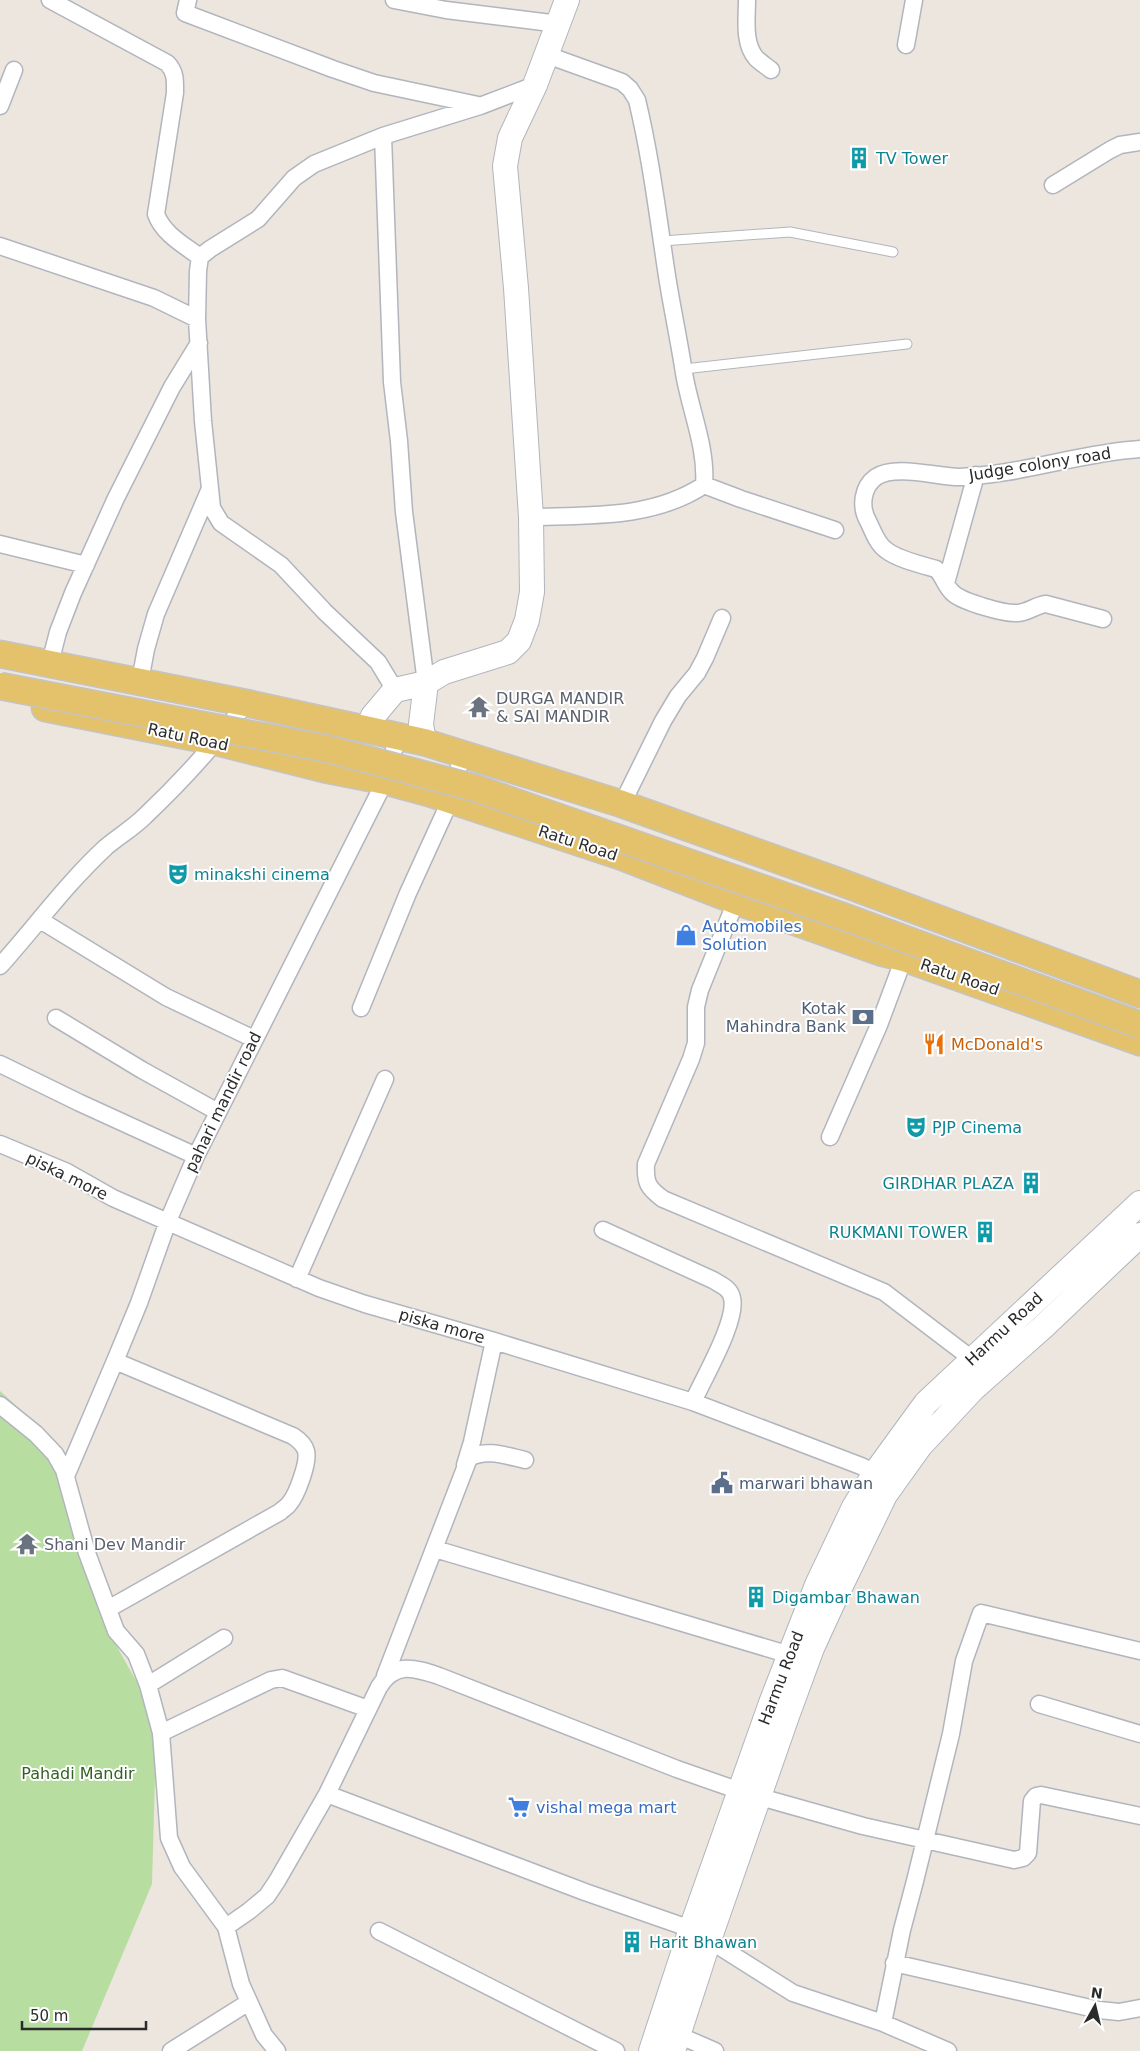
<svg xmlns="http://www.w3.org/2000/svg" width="1140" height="2051" font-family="'DejaVu Sans',sans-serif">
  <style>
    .green { fill: #b8dda1 }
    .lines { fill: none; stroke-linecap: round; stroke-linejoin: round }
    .lane-casing { stroke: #b2b5bd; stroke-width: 11 }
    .street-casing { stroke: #b2b5bd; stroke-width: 19 }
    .secondary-casing { stroke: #b2b5bd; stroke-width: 26 }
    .primary-casing { stroke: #c4c4c4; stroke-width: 29 }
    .lane { stroke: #fff; stroke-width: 9 }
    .street { stroke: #fff; stroke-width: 16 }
    .secondary { stroke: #fff; stroke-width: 24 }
    .primary { stroke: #e4c26c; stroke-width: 26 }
    .primary-bridge-casing { stroke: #c4c4c4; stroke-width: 29; stroke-linecap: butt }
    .primary-bridge { stroke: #e4c26c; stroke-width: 26 }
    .labels { text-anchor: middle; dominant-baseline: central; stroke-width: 4; stroke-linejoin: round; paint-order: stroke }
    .culture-label { font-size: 16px; fill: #0d838f; stroke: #fff; text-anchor: start }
    .street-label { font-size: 16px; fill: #2b2b2b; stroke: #fff }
    .worship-label { font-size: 16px; fill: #5b616d; stroke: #fff; text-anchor: start }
    .shop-label { font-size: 16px; fill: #366cbe; stroke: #fff; text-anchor: start }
    .service-label { font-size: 16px; fill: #4e5e75; stroke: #fff; text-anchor: end }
    .food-label { font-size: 16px; fill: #c56008; stroke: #fff; text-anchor: start }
    .park-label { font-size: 16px; fill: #326221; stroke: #fff }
  </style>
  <rect width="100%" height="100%" fill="#ece6df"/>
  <path class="green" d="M0,1391L22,1411L60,1458L75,1545L104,1624L138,1684L156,1742L152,1884L82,2051H0Z"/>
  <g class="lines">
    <g class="lane-casing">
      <path id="lane" d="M662,241L790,232L893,252
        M684,369L907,344"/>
    </g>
    <g class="street-casing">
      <path id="street" d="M50,0L167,63C176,72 175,81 175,93L156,214C163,234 184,245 200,257
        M188,0L185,13L333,69L374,83L478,105
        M394,0L446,10L559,24
        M747,0C747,18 743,43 756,58C760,62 766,66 771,70
        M906,45L914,0
        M0,106L14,70
        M383,136L392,382L399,441L404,512L426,683
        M1053,185L1110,150L1120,145L1140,142
        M0,246L154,298L197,319
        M704,485L741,499L835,530
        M531,517C590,515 653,519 704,485C707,447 690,410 684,373C679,340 672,308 667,276C658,217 651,158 637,100L630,89L622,82L547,55
        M0,544L86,565
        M946,583L976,475
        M1103,619L1046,604C1036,605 1027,613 1017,613C1004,614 964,602 954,594C945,587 944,576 936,569C922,565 897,559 886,550C877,544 873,531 868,521C860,507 862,487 876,477C895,464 938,477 959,477C1020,475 1079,453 1140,449
        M50,663L58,632L73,593L116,498L172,387L199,343
        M140,681L146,649L156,614L209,491
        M395,690L378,662L325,612L281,565L221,523L212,508L203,421L197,319L198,271L200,257L210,249L258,219L294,178L314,164L383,136L480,106L535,85
        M622,804L663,721L678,696L697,673L705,658L722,618
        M736,901L700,990L696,1007V1043L691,1059L646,1164C645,1183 648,1188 663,1199L884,1292L972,1359
        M40,920L166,997L254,1039
        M0,966C35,927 67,883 106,847C119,836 133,828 145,816C183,780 215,745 246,703
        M361,1008L408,893L450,801L462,755
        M56,1018L142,1070L218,1112
        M0,1064L80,1103L196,1156
        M830,1137L879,1025L904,958
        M0,1144L67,1172L113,1198L319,1288L365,1304L494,1341L693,1402L861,1466L883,1477
        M603,1230L713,1280C721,1285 730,1288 732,1298C738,1320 703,1379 693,1402
        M297,1279L385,1079
        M0,1405L36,1434L55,1454L64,1470L87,1553L116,1631L136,1654L148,1685L161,1733L169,1838L182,1867L226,1927L241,1984L264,2035L277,2051
        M465,1465L472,1442L494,1341
        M66,1476L115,1361L139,1303L168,1221L196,1156L385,781L398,736
        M435,1549L790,1655
        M108,1609L280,1512C283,1509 287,1507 289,1504C297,1495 309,1462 306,1451C304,1444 299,1440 293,1436L115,1361
        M385,1676L469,1458C486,1448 507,1456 525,1460
        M148,1685L224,1638
        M1039,1704L1140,1734
        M161,1733L271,1680L282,1678L368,1709
        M327,1794L585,1892L691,1929
        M760,1797L863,1826L1014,1860L1023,1858L1028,1853L1032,1801L1036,1796L1041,1795L1140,1816
        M226,1927L249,1911L267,1896L277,1881L327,1794L379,1687C395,1661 415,1668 439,1676L677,1769L740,1791
        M379,1931L616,2051
        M709,1940L793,1993L883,2023L948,2051
        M894,1963L1099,2010L1119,2012L1140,2008
        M883,2023L902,1930L915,1881L951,1734L964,1661L981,1613L1140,1651
        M678,2035L715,2051
        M171,2051L249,2002"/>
    </g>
    <g class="secondary-casing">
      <path id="secondary" d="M367,730L373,716L395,690L426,683L444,672L508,652L519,641L527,620L532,592L531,517L516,288L505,166L510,138L535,85L567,0
        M424,742L421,724L426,683
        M651,2051L691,1929L771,1703L817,1585L854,1507L875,1473L926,1403L1140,1203
        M673,2051L709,1940L787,1716L812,1648L834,1600L885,1495L920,1446L973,1389L1043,1327L1140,1235"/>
    </g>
    <g class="primary-casing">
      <path id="primary" d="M0,654L246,703L424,742L622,804L840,882L1140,994
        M45,708L217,742L324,769L385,781L429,793L620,856L736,901L883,953L904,958L1140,1042"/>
    </g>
    <use href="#lane" class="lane"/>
    <use href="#street" class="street"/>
    <use href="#secondary" class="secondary"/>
    <use href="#primary" class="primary"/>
    <g class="primary-bridge-casing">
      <path id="primary-bridge" d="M0,686L328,749L475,788L842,916L1140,1025"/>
    </g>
    <use href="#primary-bridge" class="primary-bridge"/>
  </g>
  <defs>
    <g id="building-bare" transform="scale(1.725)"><path d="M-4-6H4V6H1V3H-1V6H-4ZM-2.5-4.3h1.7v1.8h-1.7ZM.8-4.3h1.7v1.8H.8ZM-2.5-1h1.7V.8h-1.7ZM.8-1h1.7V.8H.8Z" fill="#0f9aa8" stroke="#fff" stroke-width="2.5" paint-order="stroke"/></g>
    <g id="temple-bare" transform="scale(1.725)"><path d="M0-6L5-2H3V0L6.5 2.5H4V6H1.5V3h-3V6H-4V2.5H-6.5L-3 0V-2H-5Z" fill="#6b7280" stroke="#fff" stroke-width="2.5" paint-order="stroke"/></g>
    <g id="theatre-bare" transform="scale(1.725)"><path d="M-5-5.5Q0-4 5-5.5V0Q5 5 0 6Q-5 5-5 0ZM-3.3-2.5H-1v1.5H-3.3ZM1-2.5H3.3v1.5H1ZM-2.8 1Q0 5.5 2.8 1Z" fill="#0f9aa8" stroke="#fff" stroke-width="2.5" paint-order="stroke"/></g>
    <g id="shop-bare" transform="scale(1.725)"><path d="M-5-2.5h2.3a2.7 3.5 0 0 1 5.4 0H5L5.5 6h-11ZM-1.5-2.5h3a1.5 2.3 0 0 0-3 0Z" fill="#3f7fe0" stroke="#fff" stroke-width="2.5" paint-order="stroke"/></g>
    <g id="bank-bare" transform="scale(1.725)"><path d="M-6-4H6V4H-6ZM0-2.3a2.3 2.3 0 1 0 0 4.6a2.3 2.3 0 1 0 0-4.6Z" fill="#5c6f8a" stroke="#fff" stroke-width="2.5" paint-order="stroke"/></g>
    <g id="restaurant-bare" transform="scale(1.725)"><path d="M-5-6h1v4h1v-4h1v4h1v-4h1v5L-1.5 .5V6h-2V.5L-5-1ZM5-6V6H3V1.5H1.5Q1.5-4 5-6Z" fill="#e8710a" stroke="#fff" stroke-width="2.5" paint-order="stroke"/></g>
    <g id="civic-bare" transform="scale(1.725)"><path d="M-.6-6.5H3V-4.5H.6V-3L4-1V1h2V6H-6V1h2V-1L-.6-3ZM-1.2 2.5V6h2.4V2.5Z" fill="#5c6f8a" stroke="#fff" stroke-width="2.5" paint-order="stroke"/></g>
    <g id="supermarket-bare" transform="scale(1.725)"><path d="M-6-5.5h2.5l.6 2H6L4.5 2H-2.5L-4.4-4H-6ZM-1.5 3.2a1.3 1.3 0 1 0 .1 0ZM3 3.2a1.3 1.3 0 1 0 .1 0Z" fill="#3f7fe0" stroke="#fff" stroke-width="2.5" paint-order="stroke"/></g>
  </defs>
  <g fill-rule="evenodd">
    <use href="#building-bare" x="859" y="158"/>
    <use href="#temple-bare" x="479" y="707"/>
    <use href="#theatre-bare" x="178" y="874"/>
    <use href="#shop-bare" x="686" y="935"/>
    <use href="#bank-bare" x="863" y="1017"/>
    <use href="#restaurant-bare" x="934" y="1044"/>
    <use href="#theatre-bare" x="916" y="1127"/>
    <use href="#building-bare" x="1031" y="1183"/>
    <use href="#building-bare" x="985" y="1232"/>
    <use href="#civic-bare" x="722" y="1483"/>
    <use href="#temple-bare" x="27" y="1544"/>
    <use href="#building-bare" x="756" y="1597"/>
    <use href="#supermarket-bare" x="519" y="1807"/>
    <use href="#building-bare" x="632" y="1942"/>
  </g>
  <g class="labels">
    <g class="culture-label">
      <text x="876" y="158">TV Tower</text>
      <text x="194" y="874">minakshi cinema</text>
      <text x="932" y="1127">PJP Cinema</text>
      <text x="1014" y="1183" text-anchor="end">GIRDHAR PLAZA</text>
      <text x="968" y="1232" text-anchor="end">RUKMANI TOWER</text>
      <text x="772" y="1597">Digambar Bhawan</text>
      <text x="649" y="1942">Harit Bhawan</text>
    </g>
    <g class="street-label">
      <text transform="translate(1040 464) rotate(-9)">Judge colony road</text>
      <text transform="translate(188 737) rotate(12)">Ratu Road</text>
      <text transform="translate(578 843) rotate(18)">Ratu Road</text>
      <text transform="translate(960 977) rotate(19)">Ratu Road</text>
      <text transform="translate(223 1102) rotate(-64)">pahari mandir road</text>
      <text transform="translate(67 1176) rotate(26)">piska more</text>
      <text transform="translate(442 1326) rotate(16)">piska more</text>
      <text transform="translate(1004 1329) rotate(-43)">Harmu Road</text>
      <text transform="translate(781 1678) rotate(-69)">Harmu Road</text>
    </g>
    <g class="worship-label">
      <text x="496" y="698">DURGA MANDIR<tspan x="496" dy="18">&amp; SAI MANDIR</tspan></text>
      <text x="44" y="1544">Shani Dev Mandir</text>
    </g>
    <g class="shop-label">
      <text x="702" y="926">Automobiles<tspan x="702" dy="18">Solution</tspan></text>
      <text x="536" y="1807">vishal mega mart</text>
    </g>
    <g class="service-label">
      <text x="846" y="1008">Kotak<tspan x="846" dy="18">Mahindra Bank</tspan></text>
      <text x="739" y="1483" text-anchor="start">marwari bhawan</text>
    </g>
    <g class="food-label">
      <text x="951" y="1044">McDonald's</text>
    </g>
    <g class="park-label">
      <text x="78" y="1773">Pahadi Mandir</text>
    </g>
  </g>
  <g transform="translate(1095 2006) rotate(8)" stroke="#ffffff" stroke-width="4" paint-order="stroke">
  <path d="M0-4L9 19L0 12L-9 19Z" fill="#2b2b2b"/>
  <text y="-8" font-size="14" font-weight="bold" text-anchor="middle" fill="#2b2b2b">N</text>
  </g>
  <path d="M22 2021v8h124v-8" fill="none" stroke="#2b2b2b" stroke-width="2.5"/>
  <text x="30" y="2021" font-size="15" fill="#2b2b2b" stroke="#ffffff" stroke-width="4" paint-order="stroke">50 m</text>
</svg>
